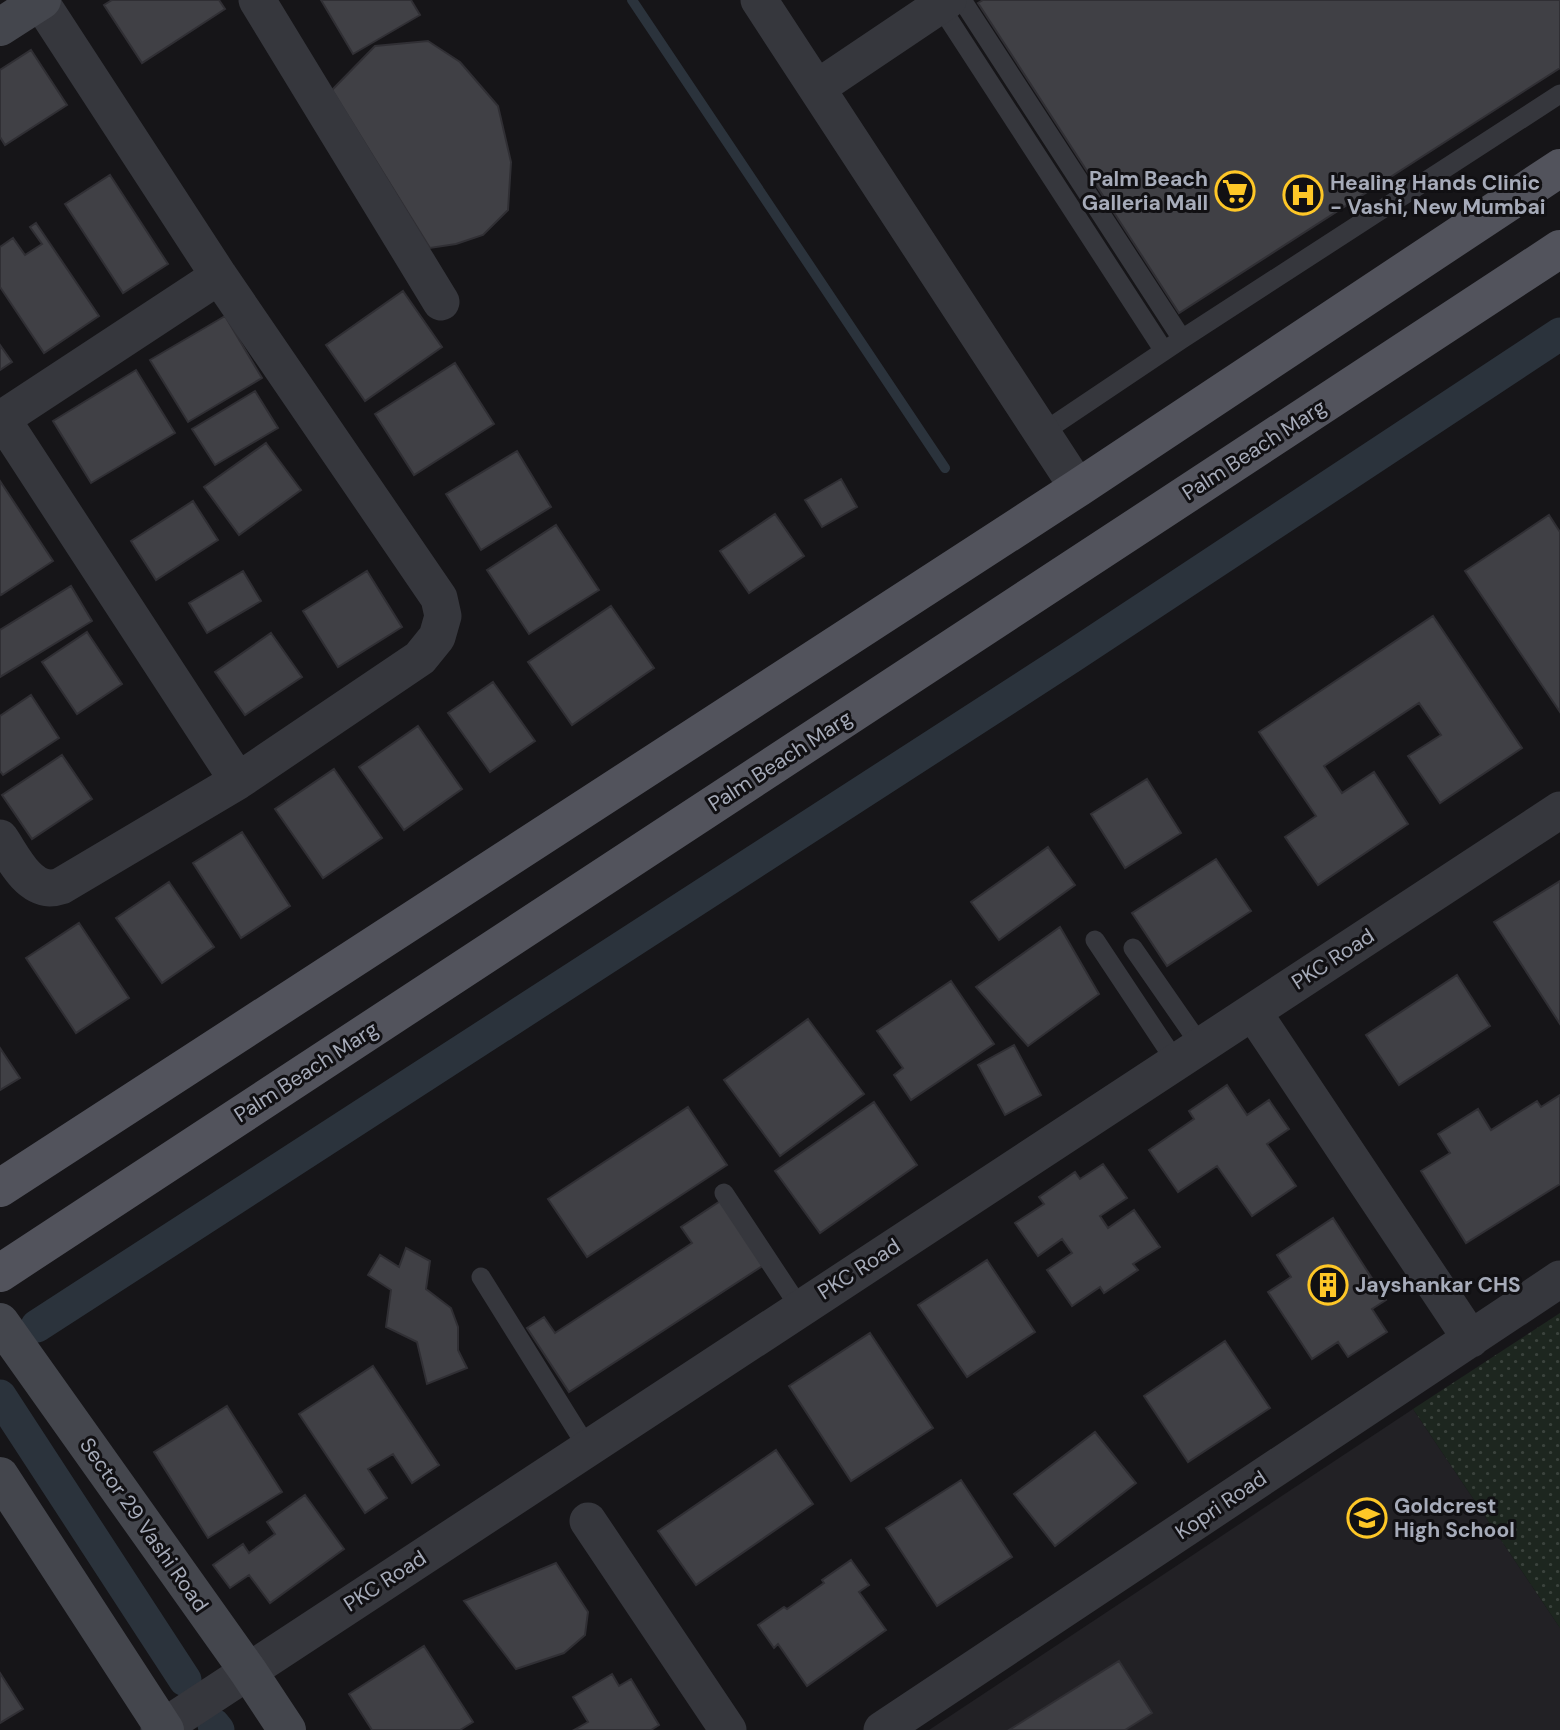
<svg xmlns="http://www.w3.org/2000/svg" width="1560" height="1730" font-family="'DM Sans',sans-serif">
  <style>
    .built { fill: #222125 }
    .park { fill: url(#park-dots) }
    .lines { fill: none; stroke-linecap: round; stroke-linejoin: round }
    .stream { stroke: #2b333c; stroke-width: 10 }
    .canal { stroke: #2b333c; stroke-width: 33 }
    .building { fill: #404045; stroke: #302f34; stroke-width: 2 }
    .lane { stroke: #36373d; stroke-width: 19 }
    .street { stroke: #36373d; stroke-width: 37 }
    .secondary { stroke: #44464d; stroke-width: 38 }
    .primary { stroke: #52535c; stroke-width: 38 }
    .labels { text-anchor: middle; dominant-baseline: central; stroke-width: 6; stroke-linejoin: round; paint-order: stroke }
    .poi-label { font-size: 21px; font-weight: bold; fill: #a6abb9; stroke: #111013; text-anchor: start }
    .street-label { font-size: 21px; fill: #a6abb9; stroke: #111013 }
  </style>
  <defs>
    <pattern id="park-dots" width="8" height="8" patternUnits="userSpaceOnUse" patternTransform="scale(1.75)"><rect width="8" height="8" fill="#1d261f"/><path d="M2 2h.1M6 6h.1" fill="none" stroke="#3b433d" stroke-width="1.8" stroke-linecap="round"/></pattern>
  </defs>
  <rect width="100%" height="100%" fill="#161518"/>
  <path class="built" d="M1413,1409L1560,1628V1730H929Z"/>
  <path class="park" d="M1560,1313V1628L1413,1409Z"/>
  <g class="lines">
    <path class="stream" d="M632,0L945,468"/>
    <path class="canal" d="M37,1326L1071,657L1560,334
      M0,1396L185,1680
      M214,1725L218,1730"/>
  </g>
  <path class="building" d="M112,0H219L225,9L142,63L104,5Z
    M321,0H411L420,15L353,54Z
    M983,0H1560V68L1179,313L978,3Z
    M428,41L460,62L498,106L511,162L508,210L483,235L456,244L430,248L332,90L375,46Z
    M31,50L67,105L5,145L0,137V70Z
    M110,175L168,264L123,293L65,204Z
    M36,223L99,316L44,353L0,287V247L13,238L25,255L42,244L30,227Z
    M403,291L442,347L365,401L326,345Z
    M225,316L262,378L188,422L150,360Z
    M0,345L12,362L0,370Z
    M455,363L494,424L414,475L375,414Z
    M136,370L175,433L91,483L53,421Z
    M255,391L278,428L215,465L192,429Z
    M266,443L301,490L239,535L204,487Z
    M517,451L551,507L481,550L446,494Z
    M841,479L857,507L822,527L805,500Z
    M0,481L53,561L1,595L0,593Z
    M193,501L218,540L156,580L131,541Z
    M775,514L804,556L749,593L720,551Z
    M1549,515L1560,532V712L1465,571Z
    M556,525L599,590L529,634L487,570Z
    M243,571L261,601L207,633L189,603Z
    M367,571L402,627L338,667L303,611Z
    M71,586L92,621L0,677V630Z
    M611,606L654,668L572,725L528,662Z
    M1433,616L1522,748L1440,803L1408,756L1441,735L1419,703L1324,766L1342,793L1374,772L1408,824L1318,885L1285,837L1316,816L1259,732Z
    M87,632L122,684L77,714L42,662Z
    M271,633L302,677L245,715L215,672Z
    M493,682L535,741L490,772L448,713Z
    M31,695L59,738L3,775L0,771V716Z
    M418,726L462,789L404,830L359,767Z
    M62,755L92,799L32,839L2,795Z
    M334,769L382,838L323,878L275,809Z
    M1147,779L1181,833L1125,868L1091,814Z
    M242,832L290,906L241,938L193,863Z
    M1048,847L1075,885L999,940L971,902Z
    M1216,859L1251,911L1167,966L1132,913Z
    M1560,881V1024L1494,922Z
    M169,882L214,947L162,983L116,918Z
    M79,923L129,998L76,1033L26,958Z
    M1060,927L1099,994L1028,1046L976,987Z
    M1457,975L1490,1026L1399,1085L1366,1035Z
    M951,981L994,1044L911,1100L894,1075L903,1068L877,1031Z
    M808,1019L864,1094L780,1156L724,1080Z
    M1014,1045L1041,1095L1005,1115L978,1065Z
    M0,1048L20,1078L0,1090Z
    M1227,1085L1247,1115L1269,1100L1289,1129L1267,1144L1296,1186L1252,1216L1217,1166L1178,1192L1149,1150L1194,1119L1189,1111Z
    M1560,1095V1184L1466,1243L1421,1171L1450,1153L1438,1134L1478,1109L1491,1130L1537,1101L1541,1107Z
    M874,1102L917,1165L820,1233L775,1171Z
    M688,1107L727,1165L587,1257L548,1199Z
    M1103,1164L1127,1198L1100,1216L1108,1228L1134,1210L1160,1247L1133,1264L1138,1270L1104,1293L1100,1287L1072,1306L1047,1270L1072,1253L1062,1239L1038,1256L1015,1223L1044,1204L1039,1197L1075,1172L1080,1179Z
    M725,1198L767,1263L569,1392L527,1328L544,1317L555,1333L692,1243L681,1227Z
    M1333,1218L1386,1300L1372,1309L1387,1332L1348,1357L1338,1342L1312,1359L1268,1292L1291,1277L1277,1255Z
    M406,1248L430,1261L426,1289L451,1308L458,1327V1350L467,1368L427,1384L417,1342L386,1327L391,1290L368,1275L380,1255L399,1267Z
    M987,1260L1035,1332L967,1377L918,1305Z
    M870,1333L933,1428L851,1481L789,1386Z
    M1225,1341L1270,1408L1188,1462L1144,1396Z
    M373,1366L439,1465L412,1483L393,1454L368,1469L387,1498L365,1513L299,1414Z
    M227,1406L282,1492L208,1538L154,1452Z
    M1095,1432L1136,1483L1055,1546L1014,1494Z
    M776,1450L813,1504L696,1585L658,1531Z
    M961,1480L1012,1557L937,1606L886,1528Z
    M305,1495L344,1549L270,1603L249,1575L230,1588L213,1565L243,1544L249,1553L275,1534L267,1522Z
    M851,1560L869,1585L859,1592L886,1630L807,1686L778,1644L774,1648L758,1625L784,1607L787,1609L824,1583L822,1580Z
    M556,1563L588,1612L585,1635L564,1653L516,1669L464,1601Z
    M424,1646L473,1722L460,1730H372L349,1694Z
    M1119,1661L1152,1713L1125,1730H1009Z
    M0,1673L23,1709L0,1723Z
    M612,1674L619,1686L631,1679L659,1725L651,1730H574L588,1722L573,1697Z"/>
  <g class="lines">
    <path class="lane" d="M962,0L1182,339
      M940,6L1164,351
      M1042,433L1182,339L1560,94
      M1095,940L1176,1062
      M1133,948L1201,1046
      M724,1193L800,1308
      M481,1277L587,1447"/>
    <path class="street" d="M257,0L441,302
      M759,0L1078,488
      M817,88L948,0
      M2,419L238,781
      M0,420L219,276
      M0,838C12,855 26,887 50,888C54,888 58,887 61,886L238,781L420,658L437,637L443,616L439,598L219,276L40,1
      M1253,1012L1471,1339
      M588,1521L728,1730
      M159,1730L1560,810
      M882,1730L1560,1279"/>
    <path class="secondary" d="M0,27L42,0
      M0,1322L248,1671L287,1730
      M0,1476L165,1730"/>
    <path class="primary" d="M0,1188L1078,488L1560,168
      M0,1273L1560,249"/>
  </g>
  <defs>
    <g id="supermarket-ring" transform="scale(2.0125)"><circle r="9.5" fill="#111013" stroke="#fec727" stroke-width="1.5"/><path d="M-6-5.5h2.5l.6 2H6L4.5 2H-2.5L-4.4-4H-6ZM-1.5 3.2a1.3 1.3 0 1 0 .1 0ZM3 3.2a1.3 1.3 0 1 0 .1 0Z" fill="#fec727"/></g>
    <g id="hospital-ring" transform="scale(2.0125)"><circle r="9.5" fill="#111013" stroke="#fec727" stroke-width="1.5"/><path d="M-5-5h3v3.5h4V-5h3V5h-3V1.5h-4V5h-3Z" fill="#fec727"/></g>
    <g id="building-ring" transform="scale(2.0125)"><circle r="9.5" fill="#111013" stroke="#fec727" stroke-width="1.5"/><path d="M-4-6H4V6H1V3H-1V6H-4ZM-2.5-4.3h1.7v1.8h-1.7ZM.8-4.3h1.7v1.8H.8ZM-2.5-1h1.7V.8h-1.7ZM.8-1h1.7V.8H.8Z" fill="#fec727"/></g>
    <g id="school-ring" transform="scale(2.0125)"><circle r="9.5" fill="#111013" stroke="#fec727" stroke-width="1.5"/><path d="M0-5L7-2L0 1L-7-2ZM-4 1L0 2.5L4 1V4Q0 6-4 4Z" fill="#fec727"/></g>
  </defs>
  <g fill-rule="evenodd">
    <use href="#supermarket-ring" x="1235" y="191"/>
    <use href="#hospital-ring" x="1303" y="195"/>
    <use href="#building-ring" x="1328" y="1285"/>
    <use href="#school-ring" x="1367" y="1518"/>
  </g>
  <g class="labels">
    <g class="poi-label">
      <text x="1208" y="179" text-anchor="end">Palm Beach<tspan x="1208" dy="24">Galleria Mall</tspan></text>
      <text x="1330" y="183">Healing Hands Clinic<tspan x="1330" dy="24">- Vashi, New Mumbai</tspan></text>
      <text x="1355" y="1285">Jayshankar CHS</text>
      <text x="1394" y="1506">Goldcrest<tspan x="1394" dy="24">High School</tspan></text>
    </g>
    <g class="street-label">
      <text transform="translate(1254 450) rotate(-33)">Palm Beach Marg</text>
      <text transform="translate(780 761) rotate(-33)">Palm Beach Marg</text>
      <text transform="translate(1333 959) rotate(-33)">PKC Road</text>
      <text transform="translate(306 1072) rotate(-33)">Palm Beach Marg</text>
      <text transform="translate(859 1269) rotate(-33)">PKC Road</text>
      <text transform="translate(1221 1505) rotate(-34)">Kopri Road</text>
      <text transform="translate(144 1525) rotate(55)">Sector 29 Vashi Road</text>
      <text transform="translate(385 1581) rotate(-33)">PKC Road</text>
    </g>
  </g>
</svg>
